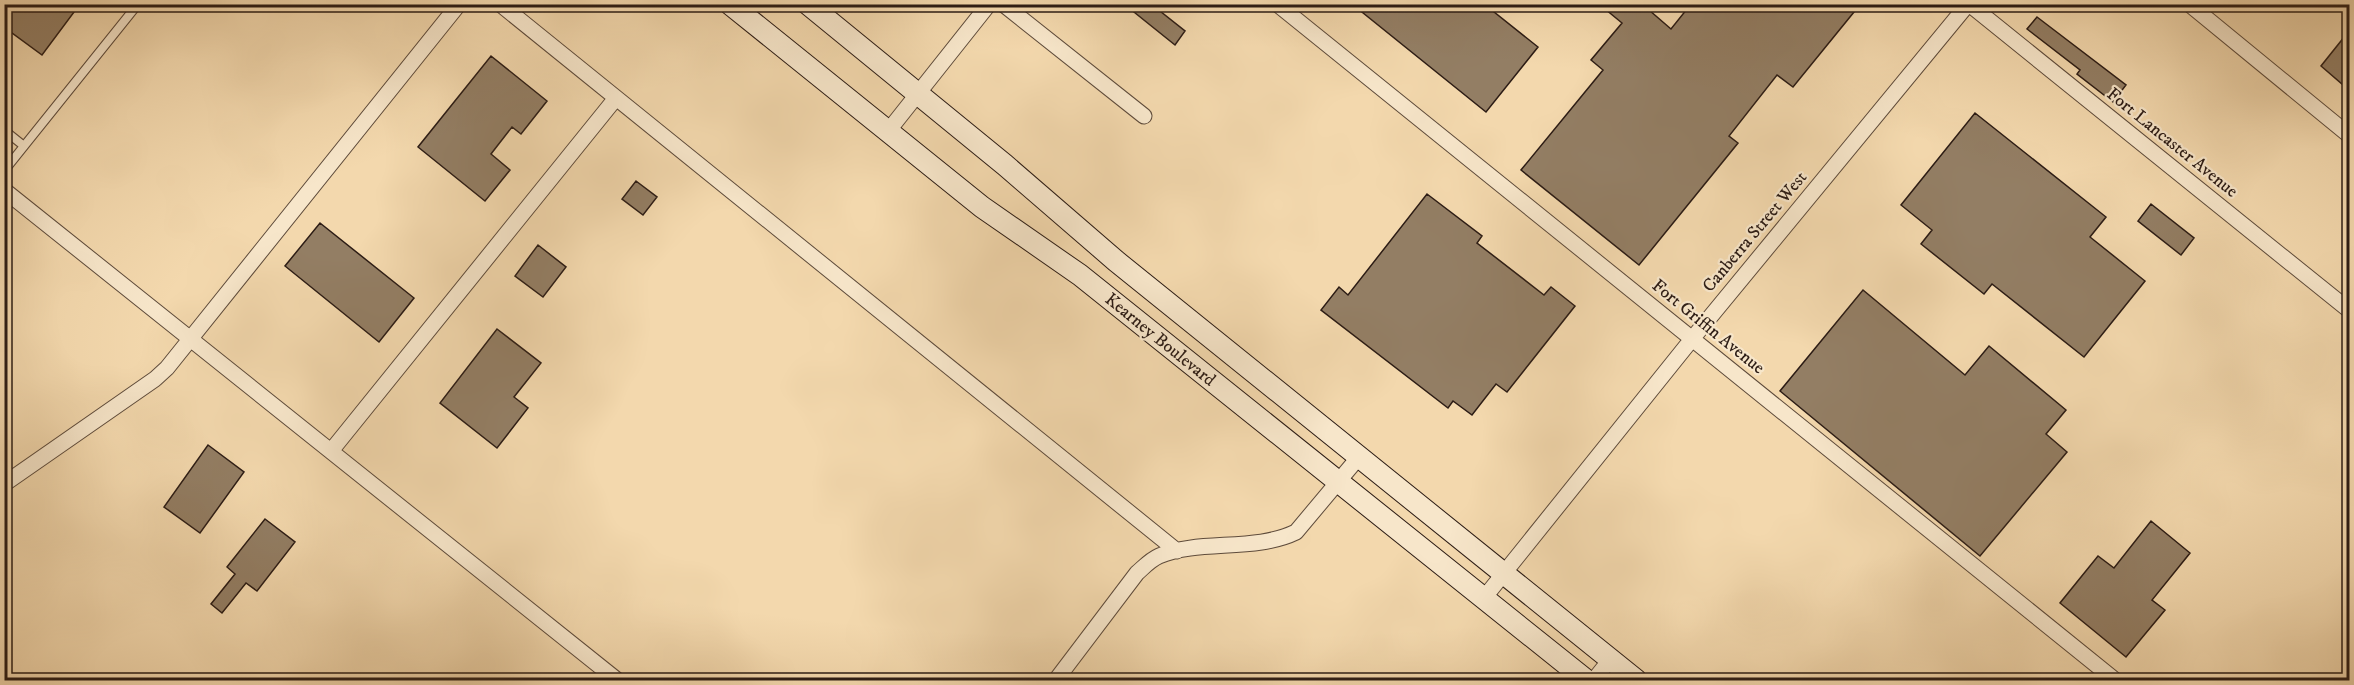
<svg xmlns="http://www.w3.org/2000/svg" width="2354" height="685" font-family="'IM FELL DW Pica',serif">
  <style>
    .building { fill: #937e64; stroke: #2c1c15; stroke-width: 1.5 }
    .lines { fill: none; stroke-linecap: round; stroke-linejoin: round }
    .lane-casing { stroke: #5e4b3b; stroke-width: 10 }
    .street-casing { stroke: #5e4b3b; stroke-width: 17 }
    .secondary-casing { stroke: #2c1c15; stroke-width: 23 }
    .lane { stroke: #f7e6ca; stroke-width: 8 }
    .street { stroke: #f7e6ca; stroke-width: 15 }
    .secondary { stroke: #f7e6ca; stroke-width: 21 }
    .labels { text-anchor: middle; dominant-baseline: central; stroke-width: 4.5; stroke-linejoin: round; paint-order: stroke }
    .street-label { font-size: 18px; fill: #2c1c15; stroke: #f7e6ca }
  </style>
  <rect width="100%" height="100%" fill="#f3d8ad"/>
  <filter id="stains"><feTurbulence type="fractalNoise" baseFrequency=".00333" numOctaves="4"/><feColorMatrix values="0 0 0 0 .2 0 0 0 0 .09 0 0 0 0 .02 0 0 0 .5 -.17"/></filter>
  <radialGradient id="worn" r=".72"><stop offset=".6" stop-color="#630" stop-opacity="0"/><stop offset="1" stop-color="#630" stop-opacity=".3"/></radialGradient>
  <path class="building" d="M4,4H80L42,55L4,27Z
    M1124,4H1151L1185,31L1175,45Z
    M1352,4H1484L1538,47L1486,112Z
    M1599,4H1642L1671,29L1691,4H1845L1854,12L1793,87L1777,75L1729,136L1738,143L1639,265L1521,170L1603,70L1591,60L1622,23Z
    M2037,17L2126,85L2113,102L2077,74L2080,70L2027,29Z
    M2349,31V90L2321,66Z
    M491,56L547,101L521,134L512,127L491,154L510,170L485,201L418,147Z
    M1975,113L2106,217L2090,237L2145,281L2084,357L1992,284L1984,294L1921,244L1932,230L1901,205Z
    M636,181L657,197L643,215L622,199Z
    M1427,194L1482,236L1477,243L1544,295L1551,287L1575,306L1507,392L1496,384L1472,415L1453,401L1448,408L1321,310L1339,287L1348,295Z
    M2151,204L2194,238L2181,255L2138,221Z
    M320,223L414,298L379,342L285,266Z
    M538,245L566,267L543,297L515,276Z
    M1863,290L1965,375L1989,346L2066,410L2046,434L2067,452L1980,556L1780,391Z
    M497,329L541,363L514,397L528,408L497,448L440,403Z
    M208,445L244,472L200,533L164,507Z
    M265,519L295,542L257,591L246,583L222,613L211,604L235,574L227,567Z
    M2151,521L2190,553L2152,600L2165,610L2126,657L2060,603L2098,556L2114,568Z"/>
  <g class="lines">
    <g class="lane-casing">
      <path id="lane" d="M4,130L24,146
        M4,171L138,4"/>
    </g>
    <g class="street-casing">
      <path id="street" d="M500,4L1177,551
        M1003,4L1144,116
        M1277,4L2115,680
        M1969,4L2350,311
        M2189,4L2350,136
        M889,130L989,4
        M4,190L617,680
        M331,451L616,98
        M4,484L155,379L167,368L459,4
        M1484,598L1692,339L1968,4
        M1056,680L1137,573C1144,567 1150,560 1159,556C1199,539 1255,552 1296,532L1358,458
        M1594,680L1610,660"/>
    </g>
    <g class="secondary-casing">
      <path id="secondary" d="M730,4L982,207L1080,275L1586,680
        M808,4L1005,165L1116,261L1636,680"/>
    </g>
    <use href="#lane" class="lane"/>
    <use href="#street" class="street"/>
    <use href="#secondary" class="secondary"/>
  </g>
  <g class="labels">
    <g class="street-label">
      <text transform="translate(2172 143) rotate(39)">Fort Lancaster Avenue</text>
      <text transform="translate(1755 232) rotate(-50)">Canberra Street West</text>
      <text transform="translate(1708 327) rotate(39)">Fort Griffin Avenue</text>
      <text transform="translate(1160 340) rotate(39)">Kearney Boulevard</text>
    </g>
  </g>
  <rect width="2354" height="685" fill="none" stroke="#f3d8ad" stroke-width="24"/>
  <rect x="6" y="6" width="2342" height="673" fill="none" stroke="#2c1c15" stroke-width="3"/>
  <rect x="12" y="12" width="2330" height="661" fill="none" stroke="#2c1c15" stroke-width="1.5"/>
  <rect width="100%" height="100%" filter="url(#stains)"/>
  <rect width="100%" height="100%" fill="url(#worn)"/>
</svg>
